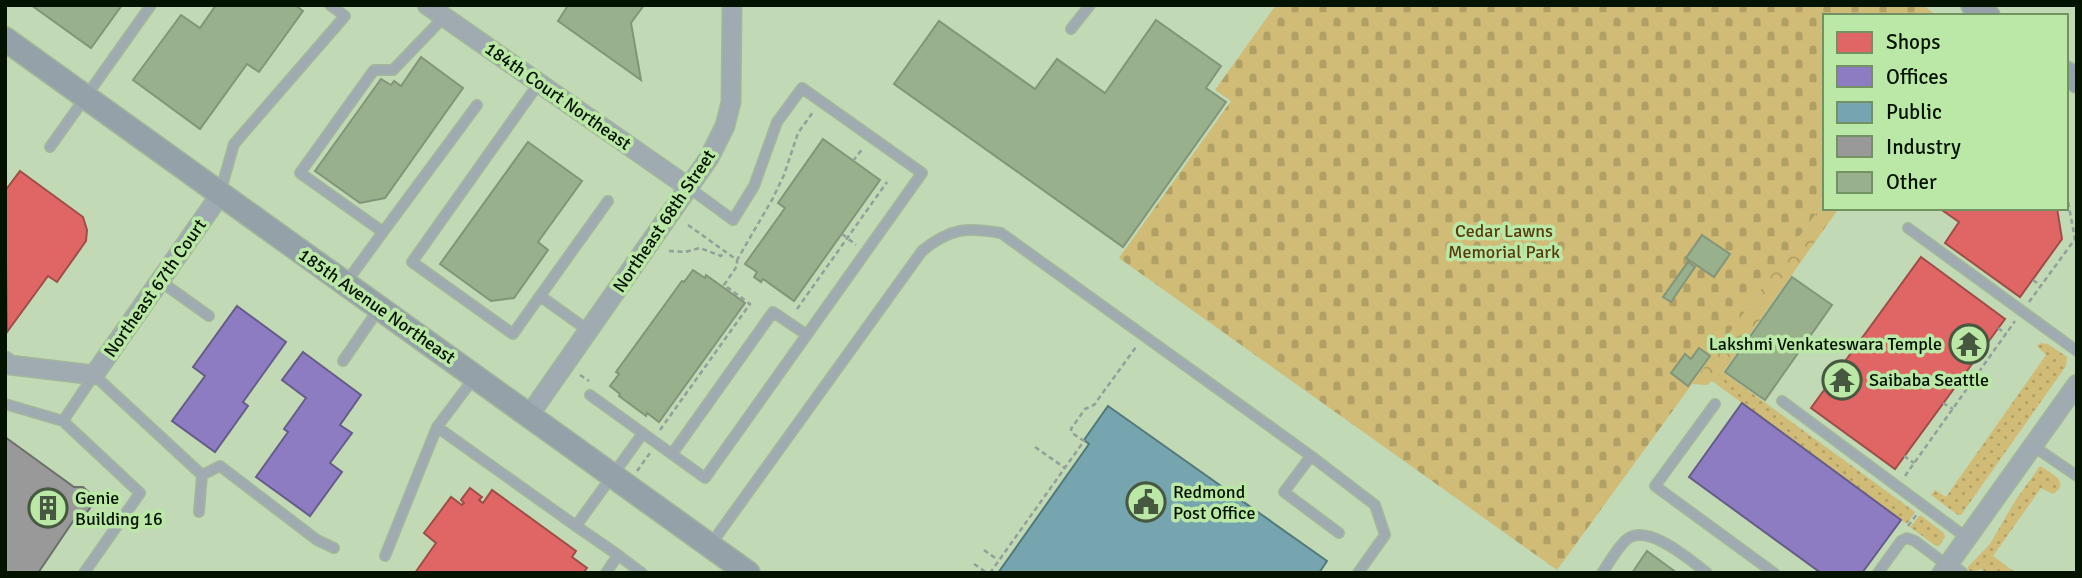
<svg xmlns="http://www.w3.org/2000/svg" width="2082" height="578" font-family="Signika,sans-serif">
  <style>
    .grass { fill: url(#grass-dots) }
    .forest { fill: url(#forest-crowns) }
    .cemetery { fill: url(#cemetery-stones) }
    .shops { fill: #e06666; stroke: #9e4d47; stroke-width: 2 }
    .offices { fill: #8e7cc3; stroke: #655c88; stroke-width: 2 }
    .public { fill: #76a5af; stroke: #54797a; stroke-width: 2 }
    .industry { fill: #999; stroke: #6c706b; stroke-width: 2 }
    .building { fill: #99b08d; stroke: #829579; stroke-width: 2 }
    .lines { fill: none; stroke-linecap: round; stroke-linejoin: round }
    .lane-casing { stroke: #a4b79b; stroke-width: 12 }
    .street-casing { stroke: #a4b79b; stroke-width: 21 }
    .secondary-casing { stroke: #a4b79b; stroke-width: 26 }
    .path { stroke: #929f9b; stroke-width: 2.5; stroke-dasharray: 5 3.5; stroke-linecap: butt }
    .lane { stroke: #9fabb1; stroke-width: 9 }
    .street { stroke: #9fabb1; stroke-width: 18 }
    .secondary { stroke: #94a1a9; stroke-width: 23 }
    .labels { text-anchor: middle; dominant-baseline: central; stroke-width: 7; stroke-linejoin: round; paint-order: stroke }
    .street-label { font-size: 18px; fill: #041200; stroke: #bbe8a6 }
    .park-label { font-size: 18px; fill: #573c0f; stroke: #bbe8a6 }
    .poi-label { font-size: 18px; fill: #041200; stroke: #bbe8a6; text-anchor: start }
  </style>
  <defs>
    <pattern id="grass-dots" width="8" height="8" patternUnits="userSpaceOnUse" patternTransform="scale(1.75)"><rect width="8" height="8" fill="#d0bb77"/><path d="M2 2h.1M6 6h.1" fill="none" stroke="#b1a065" stroke-width="1.8" stroke-linecap="round"/></pattern>
    <pattern id="forest-crowns" width="20" height="18" patternUnits="userSpaceOnUse" patternTransform="scale(1.75)"><rect width="20" height="18" fill="#d0bb77"/><path d="M2 6a3 3 0 1 1 6 0M12 15a3 3 0 1 1 6 0" fill="none" stroke="#b1a065"/></pattern>
    <pattern id="cemetery-stones" width="16" height="16" patternUnits="userSpaceOnUse" patternTransform="scale(1.75)"><rect width="16" height="16" fill="#d0bb77"/><path d="M2 7V4a2 2 0 0 1 4 0v3zM10 15v-3a2 2 0 0 1 4 0v3z" fill="#b1a065"/></pattern>
  </defs>
  <rect width="100%" height="100%" fill="#c1d9b5"/>
  <path class="grass" d="M2041,343L2048,344L2067,357L2066,366L1961,515H1958L1931,495L1935,490L1946,497L2046,355L2037,346Z
    M1723,372L1915,512L1907,524L1712,381Z
    M2040,466C2052,473 2071,483 2053,494L2041,488L1993,556L2016,573H1987L1981,569L1969,573L1968,567L1990,544L2015,501Z
    M1920,515L1944,533L1945,537L1939,546H1936L1910,527Z"/>
  <path class="forest" d="M1825,201V208H1839L1723,372L1707,385L1692,384Z"/>
  <path class="cemetery" d="M1276,5H1923L1937,16H1825V201L1557,570L1119,258L1231,101L1215,90Z"/>
  <path class="shops" d="M20,171L83,217L87,230L86,241L57,282L48,276L7,332L5,191Z
    M1939,208H2057L2062,239L2020,297L1945,243L1959,222Z
    M1921,257L2005,319L1895,469L1811,408Z
    M470,488L482,497L479,500L483,503L492,490L576,551L572,557L587,568L583,573H415L436,543L424,533L451,497L462,505L464,503L461,500Z"/>
  <path class="offices" d="M237,306L286,342L243,402L248,406L215,452L172,421L205,376L193,367Z
    M303,352L361,395L340,425L352,433L330,463L342,472L310,516L256,477L288,432L284,429L306,398L282,380Z
    M1742,403L1901,520L1862,573H1821L1689,477Z"/>
  <path class="public" d="M1108,406L1327,561L1319,573H998L1089,444L1084,440Z"/>
  <path class="industry" d="M5,437L74,487H83L92,495L93,504L87,512L78,514L38,573H5Z"/>
  <path class="building" d="M31,5H122L91,48Z
    M216,5H295L303,11L259,72L247,64L200,129L133,80L181,15L200,28Z
    M565,5H644L631,23L641,80L558,21L567,7Z
    M1156,20L1221,66L1206,88L1226,102L1123,247L894,84L939,21L1035,89L1057,59L1105,93Z
    M421,57L463,88L385,198L360,203L315,171L381,79L391,85L394,81L401,86Z
    M823,139L880,180L794,301L763,279L761,282L754,277L757,272L745,264L785,208L778,203Z
    M528,142L582,181L538,242L548,250L514,298L491,301L440,264Z
    M1702,235L1730,254L1714,277L1686,258Z
    M1688,262L1695,267L1671,302L1663,297Z
    M693,270L705,278L706,275L745,303L659,422L647,413L646,416L619,396L620,394L610,386L619,374L616,372L682,281L684,282Z
    M1792,277L1832,305L1765,400L1725,372Z
    M1699,348L1710,356L1688,386L1671,373L1685,354L1691,359Z
    M1647,551L1677,573H1632Z"/>
  <g class="lines">
    <g class="lane-casing">
      <path id="lane" d="M444,17L393,70H374L300,173L383,232L477,105
        M1071,29L1090,5
        M539,83L412,262L513,334L540,296
        M50,147L151,5
        M220,193L234,144L345,16L330,5
        M1908,228L2077,351
        M160,281L209,316
        M345,284L383,232
        M589,331L540,296L608,201
        M343,361L378,310
        M474,378L437,427L576,526
        M590,395L705,478L922,173L802,88L777,122L754,186L733,220L688,187
        M1782,401L1967,538
        M5,404L63,421L140,493L84,573
        M1715,404L1655,486L1774,573
        M63,421L94,375L202,475
        M2033,446L2077,476
        M672,454L773,312L807,335
        M202,475L220,466L317,540L334,548
        M199,512L202,475
        M1339,533L1284,492L1311,456L1375,505L1385,535L1358,573
        M711,544L922,251C950,228 966,227 1001,233L1311,456
        M618,555L642,573
        M385,556L437,427
        M1949,563L1963,573
        M606,573L618,555L576,526L643,433
        M1602,573C1609,563 1616,550 1625,541C1645,520 1690,560 1707,573
        M1878,573L1901,541L1907,538L1915,541L1947,565"/>
    </g>
    <g class="street-casing">
      <path id="street" d="M427,5L688,187
        M5,361L10,365L94,375L220,195
        M530,414L709,158L725,126L731,102L732,5
        M1942,573L2077,384"/>
    </g>
    <g class="secondary-casing">
      <path id="secondary" d="M1973,5L1988,16
        M5,39L748,573
        M2066,73L2077,81"/>
    </g>
    <path class="path" d="M1757,6L1763,5
      M853,161L863,148
      M688,225L737,260L773,198L784,175L798,133L813,112
      M842,234L856,245
      M669,251L685,252L700,248L721,256L724,251
      M2033,280L2041,286
      M2029,302L2075,239L2066,191
      M797,309L887,182
      M1998,328L2006,334
      M580,375L589,381
      M1962,377L1971,383
      M1943,403L1953,409
      M660,430L750,304L724,285L737,266V260
      M1035,447L1065,468
      M1904,456L1914,463
      M637,471L650,453
      M1905,476L2015,321
      M1908,526L1917,514
      M984,550L998,560
      M974,564L987,573
      M990,573L1084,441L1072,433L1071,429L1085,409L1094,405L1136,347"/>
    <use href="#lane" class="lane"/>
    <use href="#street" class="street"/>
    <use href="#secondary" class="secondary"/>
  </g>
  <defs>
    <g id="temple-ring" transform="scale(2.0125)"><circle r="9.5" fill="#bbe8a6" stroke="#46583f" stroke-width="1.5"/><path d="M0-6L5-2H3V0L6.5 2.5H4V6H1.5V3h-3V6H-4V2.5H-6.5L-3 0V-2H-5Z" fill="#46583f"/></g>
    <g id="civic-ring" transform="scale(2.0125)"><circle r="9.5" fill="#bbe8a6" stroke="#46583f" stroke-width="1.5"/><path d="M-.6-6.5H3V-4.5H.6V-3L4-1V1h2V6H-6V1h2V-1L-.6-3ZM-1.2 2.5V6h2.4V2.5Z" fill="#46583f"/></g>
    <g id="building-ring" transform="scale(2.0125)"><circle r="9.5" fill="#bbe8a6" stroke="#46583f" stroke-width="1.5"/><path d="M-4-6H4V6H1V3H-1V6H-4ZM-2.5-4.3h1.7v1.8h-1.7ZM.8-4.3h1.7v1.8H.8ZM-2.5-1h1.7V.8h-1.7ZM.8-1h1.7V.8H.8Z" fill="#46583f"/></g>
  </defs>
  <g fill-rule="evenodd">
    <use href="#temple-ring" x="1969" y="344"/>
    <use href="#temple-ring" x="1842" y="380"/>
    <use href="#civic-ring" x="1146" y="502"/>
    <use href="#building-ring" x="48" y="508"/>
  </g>
  <g class="labels">
    <g class="street-label">
      <text transform="translate(558 96) rotate(35)">184th Court Northeast</text>
      <text transform="translate(664 221) rotate(-56)">Northeast 68th Street</text>
      <text transform="translate(155 288) rotate(-55)">Northeast 67th Court</text>
      <text transform="translate(377 306) rotate(35)">185th Avenue Northeast</text>
    </g>
    <g class="park-label">
      <text x="1504" y="231">Cedar Lawns<tspan x="1504" dy="21">Memorial Park</tspan></text>
    </g>
    <g class="poi-label">
      <text x="1942" y="344" text-anchor="end">Lakshmi Venkateswara Temple</text>
      <text x="1869" y="380">Saibaba Seattle</text>
      <text x="1173" y="492">Redmond<tspan x="1173" dy="21">Post Office</tspan></text>
      <text x="75" y="498">Genie<tspan x="75" dy="21">Building 16</tspan></text>
    </g>
  </g>
  <rect width="2082" height="578" fill="none" stroke="#041200" stroke-width="14"/>
  <rect x="1823" y="14" width="245" height="196" fill="#bbe8a6" stroke="#729264" stroke-width="2"/>
  <rect x="1837" y="32" width="35" height="21" fill="#e06666" stroke="#729264" stroke-width="2"/>
  <text x="1886" y="49" font-size="21" fill="#041200">Shops</text>
  <rect x="1837" y="66" width="35" height="21" fill="#8e7cc3" stroke="#729264" stroke-width="2"/>
  <text x="1886" y="84" font-size="21" fill="#041200">Offices</text>
  <rect x="1837" y="102" width="35" height="21" fill="#76a5af" stroke="#729264" stroke-width="2"/>
  <text x="1886" y="119" font-size="21" fill="#041200">Public</text>
  <rect x="1837" y="136" width="35" height="21" fill="#999999" stroke="#729264" stroke-width="2"/>
  <text x="1886" y="154" font-size="21" fill="#041200">Industry</text>
  <rect x="1837" y="172" width="35" height="21" fill="#99b08d" stroke="#729264" stroke-width="2"/>
  <text x="1886" y="189" font-size="21" fill="#041200">Other</text>
</svg>
